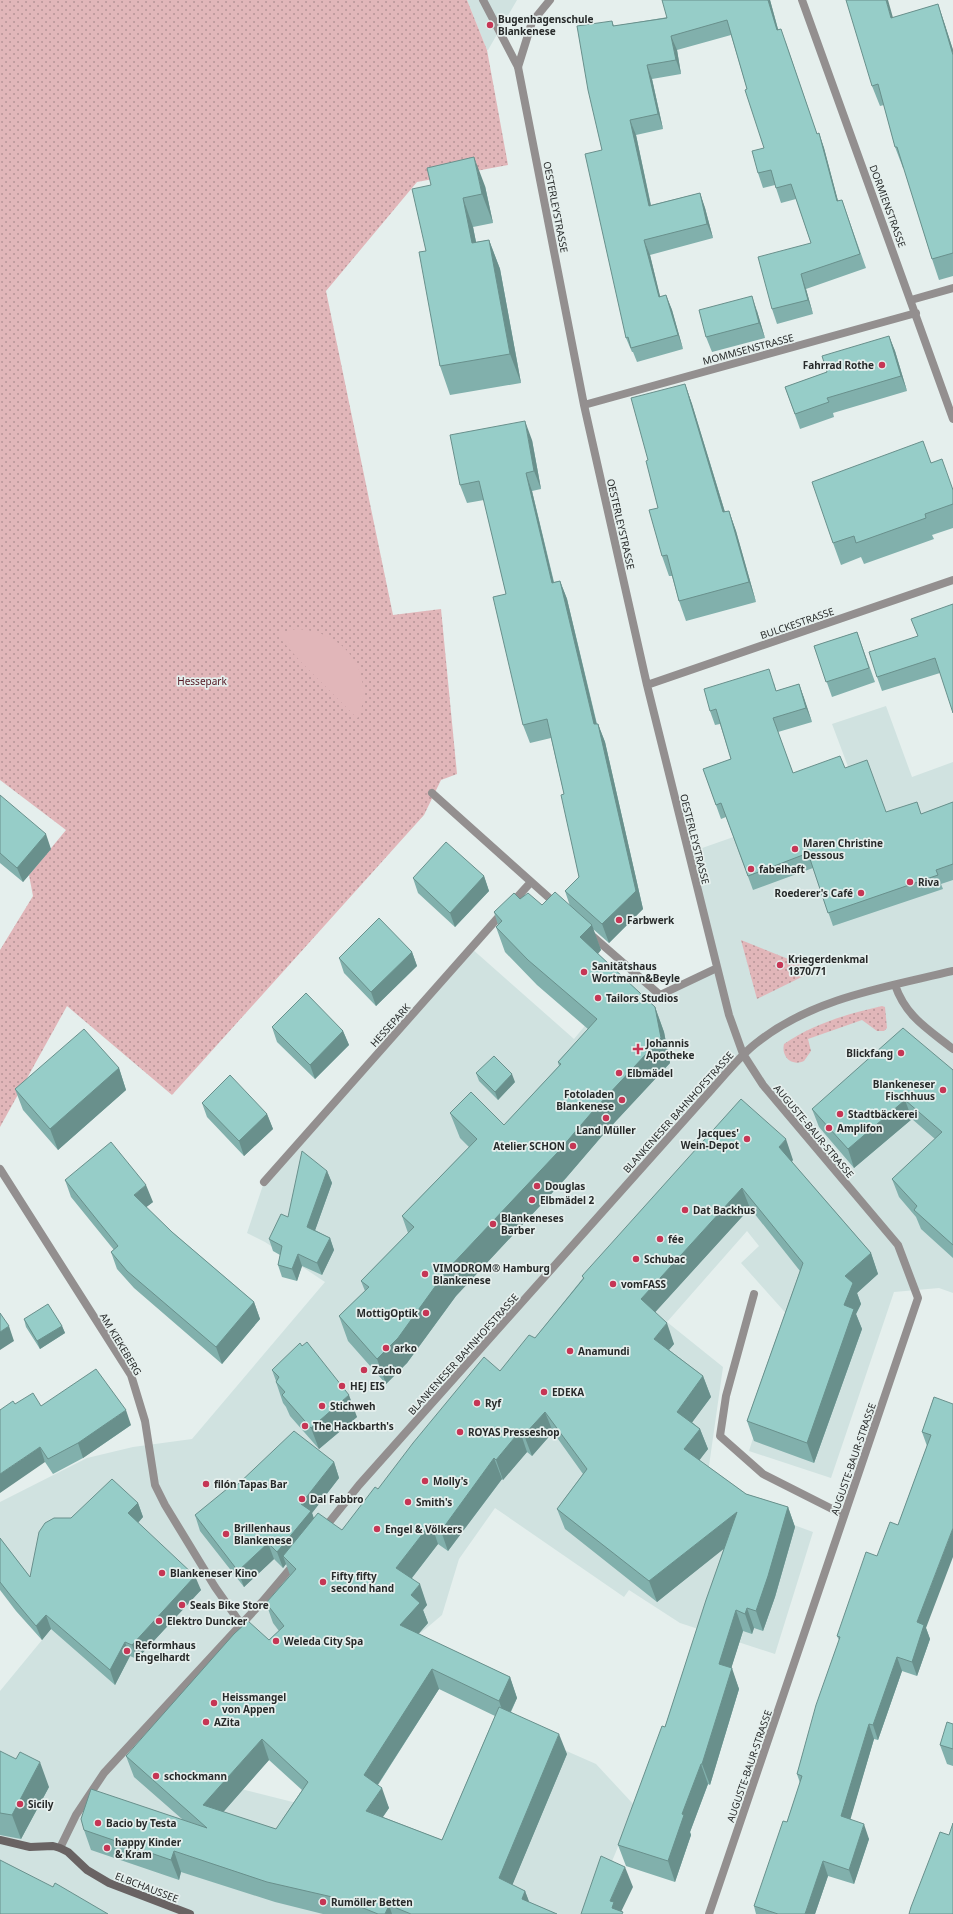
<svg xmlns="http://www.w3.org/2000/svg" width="953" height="1914" font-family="'Noto Sans',sans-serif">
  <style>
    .built { fill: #d0e2e0 }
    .grass { fill: url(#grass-dots) }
    .garden { fill: #e1b6b9 }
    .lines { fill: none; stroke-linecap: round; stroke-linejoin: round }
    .lane { stroke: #938f8f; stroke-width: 8 }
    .street { stroke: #938f8f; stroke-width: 8 }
    .secondary { stroke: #696363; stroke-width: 8 }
    .wall { fill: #81b0ac; fill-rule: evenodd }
    .shaded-wall { fill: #69908c }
    .building { fill: #96cdc8; stroke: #69908c; fill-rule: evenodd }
    .poi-dot { fill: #c63655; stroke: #e5efed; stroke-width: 1.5 }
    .labels { text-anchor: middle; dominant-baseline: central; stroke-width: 3.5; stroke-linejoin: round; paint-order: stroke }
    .poi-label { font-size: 10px; font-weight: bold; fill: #272a2a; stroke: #e5efed; text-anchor: start }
    .street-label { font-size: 10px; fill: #272a2a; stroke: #e5efed }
    .park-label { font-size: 10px; fill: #511621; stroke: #e5efed }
  </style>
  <defs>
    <pattern id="grass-dots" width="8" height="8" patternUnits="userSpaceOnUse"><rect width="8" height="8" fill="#e1b6b9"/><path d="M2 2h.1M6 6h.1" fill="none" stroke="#b69497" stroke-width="1.8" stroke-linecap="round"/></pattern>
  </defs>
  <rect width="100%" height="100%" fill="#e5efed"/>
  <path class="built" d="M467,0H517L488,50H487Z
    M886,706L912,777L953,762V1293L939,1288L894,1292L831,1478L749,1451L791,1319L741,1263L759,1246L747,1231L667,1322L723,1367L708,1473L753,1510L813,1532L775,1654L680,1623L629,1590L624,1597L495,1508L459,1559L442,1615L390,1659L362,1646L241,1789L388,1826L439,1848L494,1719L596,1764L635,1806L590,1914H0V1691L42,1640L0,1585V1502L87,1458L133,1447L192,1439L325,1282L265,1242L247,1233L264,1182L471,948L574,1039L631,970L660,995L717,968L688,853L858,793L832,724Z"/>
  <path class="grass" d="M0,0H467L487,50L508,165L417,182L326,291L393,615L441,609L457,774L441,780L424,815L172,1095L67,1006L0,1127V950L33,896L29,875L66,830L0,780Z
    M741,940L816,970L757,999Z
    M882,1006L885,1007L887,1028L884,1031H877L862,1020L808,1039L811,1051L804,1061C791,1067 781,1056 784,1044C813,1024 847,1014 882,1006Z"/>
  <path class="garden" d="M296,629C344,631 375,670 359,717L357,718L301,662L277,635V633Z"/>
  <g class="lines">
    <path class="lane" d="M483,0L518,67
      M911,300L953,288
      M754,1294L726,1396L720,1436L763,1474L844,1515"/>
    <path class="street" d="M550,0L532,22L518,67L584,405L647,685L729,1015L743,1054L763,1085L898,1245L918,1298L709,1914
      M802,0L953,419
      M584,405L916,313
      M647,685L953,580
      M432,793L556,904
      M511,904L531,882
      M590,934L660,995L717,968
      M895,985C906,1017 928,1029 953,1049
      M0,1169L131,1375L145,1421L155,1485L165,1505L215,1587L241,1624
      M264,1182L503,912
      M323,1530L359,1485L712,1089C727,1073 741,1054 759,1041C814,998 887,987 953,971
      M60,1848L76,1815L104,1773L262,1602L295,1563"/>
    <path class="secondary" d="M0,1840L30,1847L53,1846L60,1848L68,1852L87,1870L109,1883L190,1914"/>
  </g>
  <path class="wall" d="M770,0L778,29L786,43L817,134L819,133L824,148L838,201L842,200L866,268L806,289L813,314L777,324L772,309L811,243L796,199L781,203L775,185L763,188L758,173L764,148L747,89L731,35L677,50L681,74L652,79L663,129L636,135L651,205L700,193L705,208L713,238L650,255L660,297L666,295L672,310L683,349L637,362L633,352H632L626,338L602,150L612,21L614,26Z
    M938,4L945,25L953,50V276L939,280L932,259L904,168H903L895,147L884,105L880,106L872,86L893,18Z
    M431,185L485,186L493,223L473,227L476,242L489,240L500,269L521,383L450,395L440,366L426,251Z
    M757,311L765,338L712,352L706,337Z
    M889,336L895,351L907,391L833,413L834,417L800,429L785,387L827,372Z
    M685,384L692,404L725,512L729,511L736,531L756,602L686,621L679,601L672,576H669L662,556L658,508L648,460Z
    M532,440L541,489L532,491L554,582L560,581L567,599L597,724H598L605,742L643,909L609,943L593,929L601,950L598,954L655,1007L664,1032L670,1063L602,1136L566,1178L456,1296L407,1363L386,1384L348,1341L339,1316L365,1291L361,1281L408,1233L402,1216L469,1147L460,1138L450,1113L504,1125L559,1066L558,1062L588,1029L537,985L505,952L496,927L498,925L494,912L520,899L542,905L570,906L565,891L579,877L564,794L551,738L530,743L523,725L506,594L484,500L467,503L460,485Z
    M931,462L953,489V528L932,535L934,539L864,564L861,557L841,565L833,543Z
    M953,604L940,673L882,691L877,677L918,636Z
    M857,632L875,682L832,697L814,646Z
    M774,683L776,691L799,684L804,698L812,722L778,732L793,773L845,768L886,812L921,814L953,802V880L941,884L943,889L833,926L813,868L753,890L726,817L721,819L703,769L731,759L720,724L715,725L710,711Z
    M0,795L51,849L23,882L0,863Z
    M484,876L489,891L455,927L418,893L413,878Z
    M412,952L417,966L376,1006L344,973L339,958Z
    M272,1027L343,1031L349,1045L315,1079L277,1042Z
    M119,1068L126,1090L58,1150L23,1110L15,1089Z
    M953,1070V1258L921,1229L916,1217L899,1197L892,1179L935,1139L912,1119L854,1168L819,1127L812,1109Z
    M476,1073L515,1082L498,1100L479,1081Z
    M202,1103L267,1114L273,1129L244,1156L207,1117Z
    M793,1160L792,1162L871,1253L878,1274L857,1293L861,1304L856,1314L862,1329L814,1463L754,1441L747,1421L800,1271L750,1208L655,1312L674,1344L669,1350L703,1376L711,1397L692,1422L700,1429L708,1449L699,1460L746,1494L788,1507L795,1527L775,1597L763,1631L754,1628L752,1634L743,1631L731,1668L739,1689L710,1785L708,1784L690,1832L691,1835L675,1882L626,1866L618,1845L665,1727L724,1548L657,1602L565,1529L557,1509L583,1474L553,1432L532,1456L527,1452L503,1480L502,1479L448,1551L438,1544L412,1578L427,1605L423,1610L428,1623L418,1634L510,1677L517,1698L511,1712L567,1754L512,1885L525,1891L529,1902L557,1914H323L275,1902L181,1872L179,1880L91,1850L84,1830L182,1819L134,1777L126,1756L269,1640L279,1631L273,1623L266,1603L290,1575L286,1564L283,1568L274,1559L244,1587L200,1531L195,1515L235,1487L334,1462L339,1478L312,1513L314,1519L342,1530L378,1489L500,1371L535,1338L583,1278L582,1276ZM439,1689L495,1716L442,1840L383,1817L389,1808L378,1785ZM269,1760L302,1790L276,1829L223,1812Z
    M327,1171L332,1183L315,1230L330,1238L334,1250L322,1275L302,1266L297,1281L282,1277L278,1265L280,1255L273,1251L269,1239Z
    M65,1180L153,1202L146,1207L172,1232L254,1302L260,1319L222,1364L134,1288L117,1269L111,1252L114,1250L71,1197Z
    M24,1319L62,1326L65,1333L40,1349L26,1327Z
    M302,1346L357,1417L319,1449L290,1416L286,1407L283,1403L276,1382V1381L272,1370Z
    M934,1397L926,1628L930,1639L917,1676L902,1671L878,1740L874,1739L850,1819L869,1839L854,1884L828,1876L815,1914H756L754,1906L787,1822L800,1783L797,1774L839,1640L837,1636L877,1556L898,1525L927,1446L922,1432Z
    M15,1404L41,1406L131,1425L83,1458L53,1474L45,1462Z
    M138,1503L143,1517L138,1523L201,1590L137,1659L130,1656L115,1685L51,1629L42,1640L16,1611L0,1590V1538L30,1577L71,1518Z
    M953,1724V1766L947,1764L940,1745Z
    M0,1751L49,1787L21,1839L0,1835Z"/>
  <path class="shaded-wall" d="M768,0H770L782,44L777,30Z
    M886,0H888L899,39L891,18Z
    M938,4L945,25L953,50V55Z
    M671,36L677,50L681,74L676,60Z
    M647,65L652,79L663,129L658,114Z
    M630,120L636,135L654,221L649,206Z
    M819,133L824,148L842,216L837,201Z
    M474,157L485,186L493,223L482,194Z
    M700,193L705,208L713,238L707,224Z
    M463,198L473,227L482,272L472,243Z
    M489,240L500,269L521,383L510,354Z
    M644,240L650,255L664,312L659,297Z
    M801,274L806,289L813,314L808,300Z
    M666,295L672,310L683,349L678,335Z
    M752,296L757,311L765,338L759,323Z
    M889,336L895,351L907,391L901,376Z
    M685,384L692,404L731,532L723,512Z
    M525,421L532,440L541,489L534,471Z
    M526,473L532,491L558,601L552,583Z
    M729,511L736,531L756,602L749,582Z
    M560,581L567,599L601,743L594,724Z
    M799,684L804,698L812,722L806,708Z
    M598,724L605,742L643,909L609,943L602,924Z
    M46,834L51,849L23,882L17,868Z
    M484,876L489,891L455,927L450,913Z
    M592,925L601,950L590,962L580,937Z
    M412,952L417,966L376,1006L371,992Z
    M655,1007L664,1032L670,1063L602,1136L566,1178L456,1296L407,1363L386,1384L377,1359Z
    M343,1031L349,1045L315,1079L310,1065Z
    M119,1068L126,1090L58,1150L50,1129Z
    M512,1074L515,1082L498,1100L495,1092Z
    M905,1100L912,1119L854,1168L848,1149Z
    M267,1114L273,1129L244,1156L239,1141Z
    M786,1139L793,1160L786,1167L779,1147Z
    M327,1171L332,1183L312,1239L307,1227Z
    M146,1185L153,1202L140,1212L134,1195Z
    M742,1188L750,1208L649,1319L641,1299Z
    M330,1238L334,1250L322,1275L317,1263Z
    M871,1253L878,1274L857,1293L861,1304L856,1314L862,1329L814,1463L807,1443L844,1305L845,1276Z
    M298,1254L302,1266L297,1281L292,1269Z
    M254,1302L260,1319L222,1364L216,1347Z
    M667,1323L674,1344L661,1359L654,1339Z
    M9,1326L14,1341L0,1350V1332Z
    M62,1326L65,1333L40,1349L37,1341Z
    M703,1376L711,1397L685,1432L677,1412Z
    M349,1395L357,1417L319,1449L311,1428Z
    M126,1410L131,1425L83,1458L78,1443Z
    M545,1412L553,1432L532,1456L524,1435Z
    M700,1429L708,1449L692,1470L684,1449Z
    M520,1431L527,1452L503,1480L496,1460Z
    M40,1447L45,1462L0,1493V1474Z
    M494,1458L502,1479L448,1551L441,1531Z
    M334,1462L339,1478L312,1513L317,1527L283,1556L286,1564L283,1568L277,1552L301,1504Z
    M138,1503L143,1517L133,1528L128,1513Z
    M788,1507L795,1527L775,1597L763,1631L756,1611Z
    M737,1512L745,1532L657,1602L649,1581Z
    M431,1523L438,1544L404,1588L396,1568Z
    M953,1528V1557L926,1628L930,1639L917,1676L912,1662L917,1622Z
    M268,1543L274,1559L244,1587L238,1571Z
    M195,1576L201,1590L137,1659L132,1645Z
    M420,1584L427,1605L423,1610L428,1623L408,1646L400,1625L411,1595Z
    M747,1608L754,1628L752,1634L745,1614Z
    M736,1610L743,1631L726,1685L719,1664Z
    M46,1615L51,1629L42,1640L36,1626Z
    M125,1642L130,1656L115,1685L110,1670Z
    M897,1657L902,1671L878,1740L873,1725Z
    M732,1668L739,1689L710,1785L702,1764Z
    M432,1669L439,1689L371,1795L364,1775Z
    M510,1677L517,1698L506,1721L499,1701Z
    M869,1724L874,1739L847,1831L841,1816Z
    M559,1734L567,1754L507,1898L499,1878Z
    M262,1739L269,1760L211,1826L203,1805Z
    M40,1762L49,1787L21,1839L12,1815Z
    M701,1764L708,1784L690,1832L691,1835L675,1882L668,1861L682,1814Z
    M382,1788L389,1808L373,1831L366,1811Z
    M864,1824L869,1839L854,1884L849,1870Z
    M174,1851L181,1872L179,1880L171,1860Z
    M823,1861L828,1876L815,1914H805Z
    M625,1867L633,1887L620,1914H614L610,1901Z
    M525,1891L533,1912L522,1899Z
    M389,1905L392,1914H385Z"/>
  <path class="building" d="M662,0H768L777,30L781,29L817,134L819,133L837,201L842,200L860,254L801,274L808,300L772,309L758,257L811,243L791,184L776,188L771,170L758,173L752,151L764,148L745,90L747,89L727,20L671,36L676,60L647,65L658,114L630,120L649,206L700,193L707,224L644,240L659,297L666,295L678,335L631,348L628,337L626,338L585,154L602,150L588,90L577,26L612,21L613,26L667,18Z
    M846,0H886L891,18L938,4L953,55V253L932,259L897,147H895L878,84L872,86Z
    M474,157L482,194L463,198L472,243L489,240L510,354L440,366L419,252L426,251L412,189L431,185L427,168Z
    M752,296L759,323L706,337L699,310Z
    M889,336L901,376L827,398L829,402L795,414L785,387L827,372L822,356Z
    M685,384L723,512L729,511L749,582L679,601L667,555L662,556L649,510L658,508L646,461L648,460L631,398Z
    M525,421L534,471L526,473L552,583L560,581L594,724H598L636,891L602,924L565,891L579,877L561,795L564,794L547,719L523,725L493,597L506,594L479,481L460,485L450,435Z
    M923,441L931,463L942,459L953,490V504L925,514L926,518L856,543L854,536L833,543L812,482Z
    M953,604V713L935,658L877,677L869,652L918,636L911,619Z
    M857,632L869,668L826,682L814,646Z
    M769,669L776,691L799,684L806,708L773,718L793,773L840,756L845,768L867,760L886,812L917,802L921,814L953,802V864L936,870L938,875L828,913L808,853L748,876L721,803L716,805L703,769L731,759L716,709L710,711L704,689Z
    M0,795L46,834L17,868L0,853Z
    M446,842L484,876L450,913L413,878Z
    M555,892L592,925L580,937L655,1007L661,1038L593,1111L557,1153L447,1270L398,1338L377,1359L339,1316L369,1287L361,1281L414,1227L402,1216L477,1139L450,1113L471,1092L504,1125L561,1064L558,1062L597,1019L528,960L496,927L502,921L494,912L514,893L520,899L528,893L542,905Z
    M379,918L412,952L371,992L339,958Z
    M306,993L343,1031L310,1065L272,1027Z
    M903,1028L953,1070V1245L914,1210L917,1206L892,1179L942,1132L905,1100L848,1149L812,1109Z
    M84,1029L119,1068L50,1129L15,1089Z
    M494,1056L512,1074L495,1092L476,1073Z
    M230,1075L267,1114L239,1141L202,1103Z
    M741,1099L786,1139L779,1147L871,1253L845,1276L853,1283L844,1305L854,1309L807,1443L747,1421L803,1263L742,1188L641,1299L667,1323L654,1339L703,1376L677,1412L700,1429L684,1449L746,1494L788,1507L768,1576L756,1611L747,1608L745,1614L736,1610L719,1664L732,1668L702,1764H701L682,1814L684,1815L668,1861L618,1845L662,1726L665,1727L706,1600L737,1512L649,1581L557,1509L587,1469L545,1412L524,1435L520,1431L496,1460L494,1458L441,1531L431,1523L396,1568L420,1584L411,1595L420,1603L400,1625L510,1677L499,1701L432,1669L364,1775L382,1788L366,1811L442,1840L499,1707L559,1734L499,1878L525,1891L522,1899L557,1914H411L389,1905L385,1914H378L341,1899L267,1882L174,1851L171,1860L84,1830L81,1819L91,1789L207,1828L126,1756L234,1634L248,1621L269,1640L284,1626L266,1603L296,1569L283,1556L318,1513L342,1530L375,1487L378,1489L413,1443L484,1357L500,1371L529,1335L535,1338L584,1278L582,1276ZM262,1739L308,1782L276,1829L203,1805Z
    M111,1142L146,1185L134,1195L172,1232L254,1302L216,1347L127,1271L111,1252L118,1246L65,1180Z
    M302,1151L327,1171L307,1227L330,1238L317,1263L298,1254L292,1269L278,1265L282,1246L269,1239L281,1214L288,1217Z
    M48,1304L62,1326L37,1341L24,1319Z
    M0,1313L9,1326L0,1332Z
    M307,1342L349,1395L311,1428L282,1395L285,1392L276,1382L279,1377L272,1370L300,1343L302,1346Z
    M96,1369L126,1410L78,1443L48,1459L40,1447L0,1474V1410L13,1401L15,1404L33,1393L41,1406Z
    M934,1397L953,1404V1528L917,1622L924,1625L912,1662L897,1657L873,1725L869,1724L841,1816L864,1824L849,1870L823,1861L805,1914H778L754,1906L783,1821L787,1822L802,1776L797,1774L816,1705L840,1637L837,1636L866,1552L877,1556L890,1522L898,1525L931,1435L922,1432Z
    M294,1431L334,1462L301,1504L311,1511L277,1552L268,1543L238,1571L195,1515L233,1484L235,1487Z
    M112,1479L138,1503L128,1513L195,1576L132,1645L125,1642L110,1670L46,1615L36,1626L11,1596L0,1582V1538L30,1577L39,1532L45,1523L54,1518H71Z
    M947,1722L953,1724V1749L940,1745Z
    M0,1751L16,1759L20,1752L40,1762L12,1815L0,1813Z
    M953,1823V1914H909L911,1907L940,1832L949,1835Z
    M601,1856L625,1867L610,1901L614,1902L612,1908L623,1912L622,1914H581Z
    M0,1860L53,1887L55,1883L108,1914H0Z"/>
  <g class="poi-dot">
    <circle cx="490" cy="25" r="4"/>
    <circle cx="882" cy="365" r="4"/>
    <circle cx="795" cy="849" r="4"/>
    <circle cx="751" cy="869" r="4"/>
    <circle cx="910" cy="882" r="4"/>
    <circle cx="861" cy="893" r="4"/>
    <circle cx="619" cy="920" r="4"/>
    <circle cx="780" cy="965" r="4"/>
    <circle cx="584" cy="972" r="4"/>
    <circle cx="598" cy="998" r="4"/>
    <path d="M636 1043h4v4h4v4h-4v4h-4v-4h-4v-4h4z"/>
    <circle cx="901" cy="1053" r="4"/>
    <circle cx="619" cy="1073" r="4"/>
    <circle cx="943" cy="1090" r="4"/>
    <circle cx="622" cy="1100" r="4"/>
    <circle cx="840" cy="1114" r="4"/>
    <circle cx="606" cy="1118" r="4"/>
    <circle cx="829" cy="1128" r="4"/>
    <circle cx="747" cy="1139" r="4"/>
    <circle cx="573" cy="1146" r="4"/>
    <circle cx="537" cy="1186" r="4"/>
    <circle cx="532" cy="1200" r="4"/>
    <circle cx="685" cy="1210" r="4"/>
    <circle cx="493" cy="1224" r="4"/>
    <circle cx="660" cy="1239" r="4"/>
    <circle cx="636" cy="1259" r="4"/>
    <circle cx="425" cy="1274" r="4"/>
    <circle cx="613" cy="1284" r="4"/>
    <circle cx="426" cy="1313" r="4"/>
    <circle cx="386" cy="1348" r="4"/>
    <circle cx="570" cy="1351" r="4"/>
    <circle cx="364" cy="1370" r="4"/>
    <circle cx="342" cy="1386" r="4"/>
    <circle cx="544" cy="1392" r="4"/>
    <circle cx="477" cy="1403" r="4"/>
    <circle cx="322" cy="1406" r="4"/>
    <circle cx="305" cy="1426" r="4"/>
    <circle cx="460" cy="1432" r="4"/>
    <circle cx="425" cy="1481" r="4"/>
    <circle cx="206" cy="1484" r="4"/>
    <circle cx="302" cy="1499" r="4"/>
    <circle cx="408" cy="1502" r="4"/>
    <circle cx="377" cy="1529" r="4"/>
    <circle cx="226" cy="1534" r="4"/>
    <circle cx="162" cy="1573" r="4"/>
    <circle cx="323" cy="1582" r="4"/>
    <circle cx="182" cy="1605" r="4"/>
    <circle cx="159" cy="1621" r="4"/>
    <circle cx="276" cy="1641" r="4"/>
    <circle cx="127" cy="1651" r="4"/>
    <circle cx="214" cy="1703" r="4"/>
    <circle cx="206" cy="1722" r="4"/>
    <circle cx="156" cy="1776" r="4"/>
    <circle cx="20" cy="1804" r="4"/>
    <circle cx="98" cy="1823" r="4"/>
    <circle cx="107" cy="1848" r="4"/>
    <circle cx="323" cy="1902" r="4"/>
  </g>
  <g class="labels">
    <g class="poi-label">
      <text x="498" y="19">Bugenhagenschule<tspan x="498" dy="12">Blankenese</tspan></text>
      <text x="874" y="365" text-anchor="end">Fahrrad Rothe</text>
      <text x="803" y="843">Maren Christine<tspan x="803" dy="12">Dessous</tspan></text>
      <text x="759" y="869">fabelhaft</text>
      <text x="918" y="882">Riva</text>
      <text x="853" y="893" text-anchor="end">Roederer's Café</text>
      <text x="627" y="920">Farbwerk</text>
      <text x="788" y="959">Kriegerdenkmal<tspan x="788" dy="12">1870/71</tspan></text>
      <text x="592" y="966">Sanitätshaus<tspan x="592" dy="12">Wortmann&amp;Beyle</tspan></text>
      <text x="606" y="998">Tailors Studios</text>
      <text x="646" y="1043">Johannis<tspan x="646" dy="12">Apotheke</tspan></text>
      <text x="893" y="1053" text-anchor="end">Blickfang</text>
      <text x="627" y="1073">Elbmädel</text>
      <text x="935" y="1084" text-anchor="end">Blankeneser<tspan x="935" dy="12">Fischhuus</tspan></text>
      <text x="614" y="1094" text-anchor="end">Fotoladen<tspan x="614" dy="12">Blankenese</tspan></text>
      <text x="848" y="1114">Stadtbäckerei</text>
      <text x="837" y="1128">Amplifon</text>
      <text x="606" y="1130" text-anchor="middle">Land Müller</text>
      <text x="739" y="1133" text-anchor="end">Jacques'<tspan x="739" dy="12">Wein-Depot</tspan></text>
      <text x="565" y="1146" text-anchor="end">Atelier SCHON</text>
      <text x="545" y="1186">Douglas</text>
      <text x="540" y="1200">Elbmädel 2</text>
      <text x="693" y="1210">Dat Backhus</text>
      <text x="501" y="1218">Blankeneses<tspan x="501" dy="12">Barber</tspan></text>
      <text x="668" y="1239">fée</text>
      <text x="644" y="1259">Schubac</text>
      <text x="433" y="1268">VIMODROM® Hamburg<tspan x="433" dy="12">Blankenese</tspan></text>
      <text x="621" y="1284">vomFASS</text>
      <text x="418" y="1313" text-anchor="end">MottigOptik</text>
      <text x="394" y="1348">arko</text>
      <text x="578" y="1351">Anamundi</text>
      <text x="372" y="1370">Zacho</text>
      <text x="350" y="1386">HEJ EIS</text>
      <text x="552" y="1392">EDEKA</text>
      <text x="485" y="1403">Ryf</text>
      <text x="330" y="1406">Stichweh</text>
      <text x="313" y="1426">The Hackbarth's</text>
      <text x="468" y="1432">ROYAS Presseshop</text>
      <text x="433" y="1481">Molly's</text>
      <text x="214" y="1484">filón Tapas Bar</text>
      <text x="310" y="1499">Dal Fabbro</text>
      <text x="416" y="1502">Smith's</text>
      <text x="234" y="1528">Brillenhaus<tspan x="234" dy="12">Blankenese</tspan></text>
      <text x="385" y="1529">Engel &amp; Völkers</text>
      <text x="170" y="1573">Blankeneser Kino</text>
      <text x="331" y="1576">Fifty fifty<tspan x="331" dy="12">second hand</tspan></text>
      <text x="190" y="1605">Seals Bike Store</text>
      <text x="167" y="1621">Elektro Duncker</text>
      <text x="284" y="1641">Weleda City Spa</text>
      <text x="135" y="1645">Reformhaus<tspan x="135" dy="12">Engelhardt</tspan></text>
      <text x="222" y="1697">Heissmangel<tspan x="222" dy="12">von Appen</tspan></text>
      <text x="214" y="1722">AZita</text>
      <text x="164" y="1776">schockmann</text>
      <text x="28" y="1804">Sicily</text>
      <text x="106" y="1823">Bacio by Testa</text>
      <text x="115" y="1842">happy Kinder<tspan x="115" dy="12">&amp; Kram</tspan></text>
      <text x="331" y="1902">Rumöller Betten</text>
    </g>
    <g class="street-label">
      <text transform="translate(888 206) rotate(70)">DORMIENSTRASSE</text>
      <text transform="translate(556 207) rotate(79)">OESTERLEYSTRASSE</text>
      <text transform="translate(748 349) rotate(-15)">MOMMSENSTRASSE</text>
      <text transform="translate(621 524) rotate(77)">OESTERLEYSTRASSE</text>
      <text transform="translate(797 623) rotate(-19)">BULCKESTRASSE</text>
      <text transform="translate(695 839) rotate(76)">OESTERLEYSTRASSE</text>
      <text transform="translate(390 1025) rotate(-48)">HESSEPARK</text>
      <text transform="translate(678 1112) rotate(-48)">BLANKENESER BAHNHOFSTRASSE</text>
      <text transform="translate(814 1131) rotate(50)">AUGUSTE-BAUR-STRASSE</text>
      <text transform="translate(121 1344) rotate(59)">AM KIEKEBERG</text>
      <text transform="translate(463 1354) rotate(-48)">BLANKENESER BAHNHOFSTRASSE</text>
      <text transform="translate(853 1459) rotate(-71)">AUGUSTE-BAUR-STRASSE</text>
      <text transform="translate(749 1766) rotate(-71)">AUGUSTE-BAUR-STRASSE</text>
      <text transform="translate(147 1887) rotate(21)">ELBCHAUSSEE</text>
    </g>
    <g class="park-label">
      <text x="202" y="681">Hessepark</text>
    </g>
  </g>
</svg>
